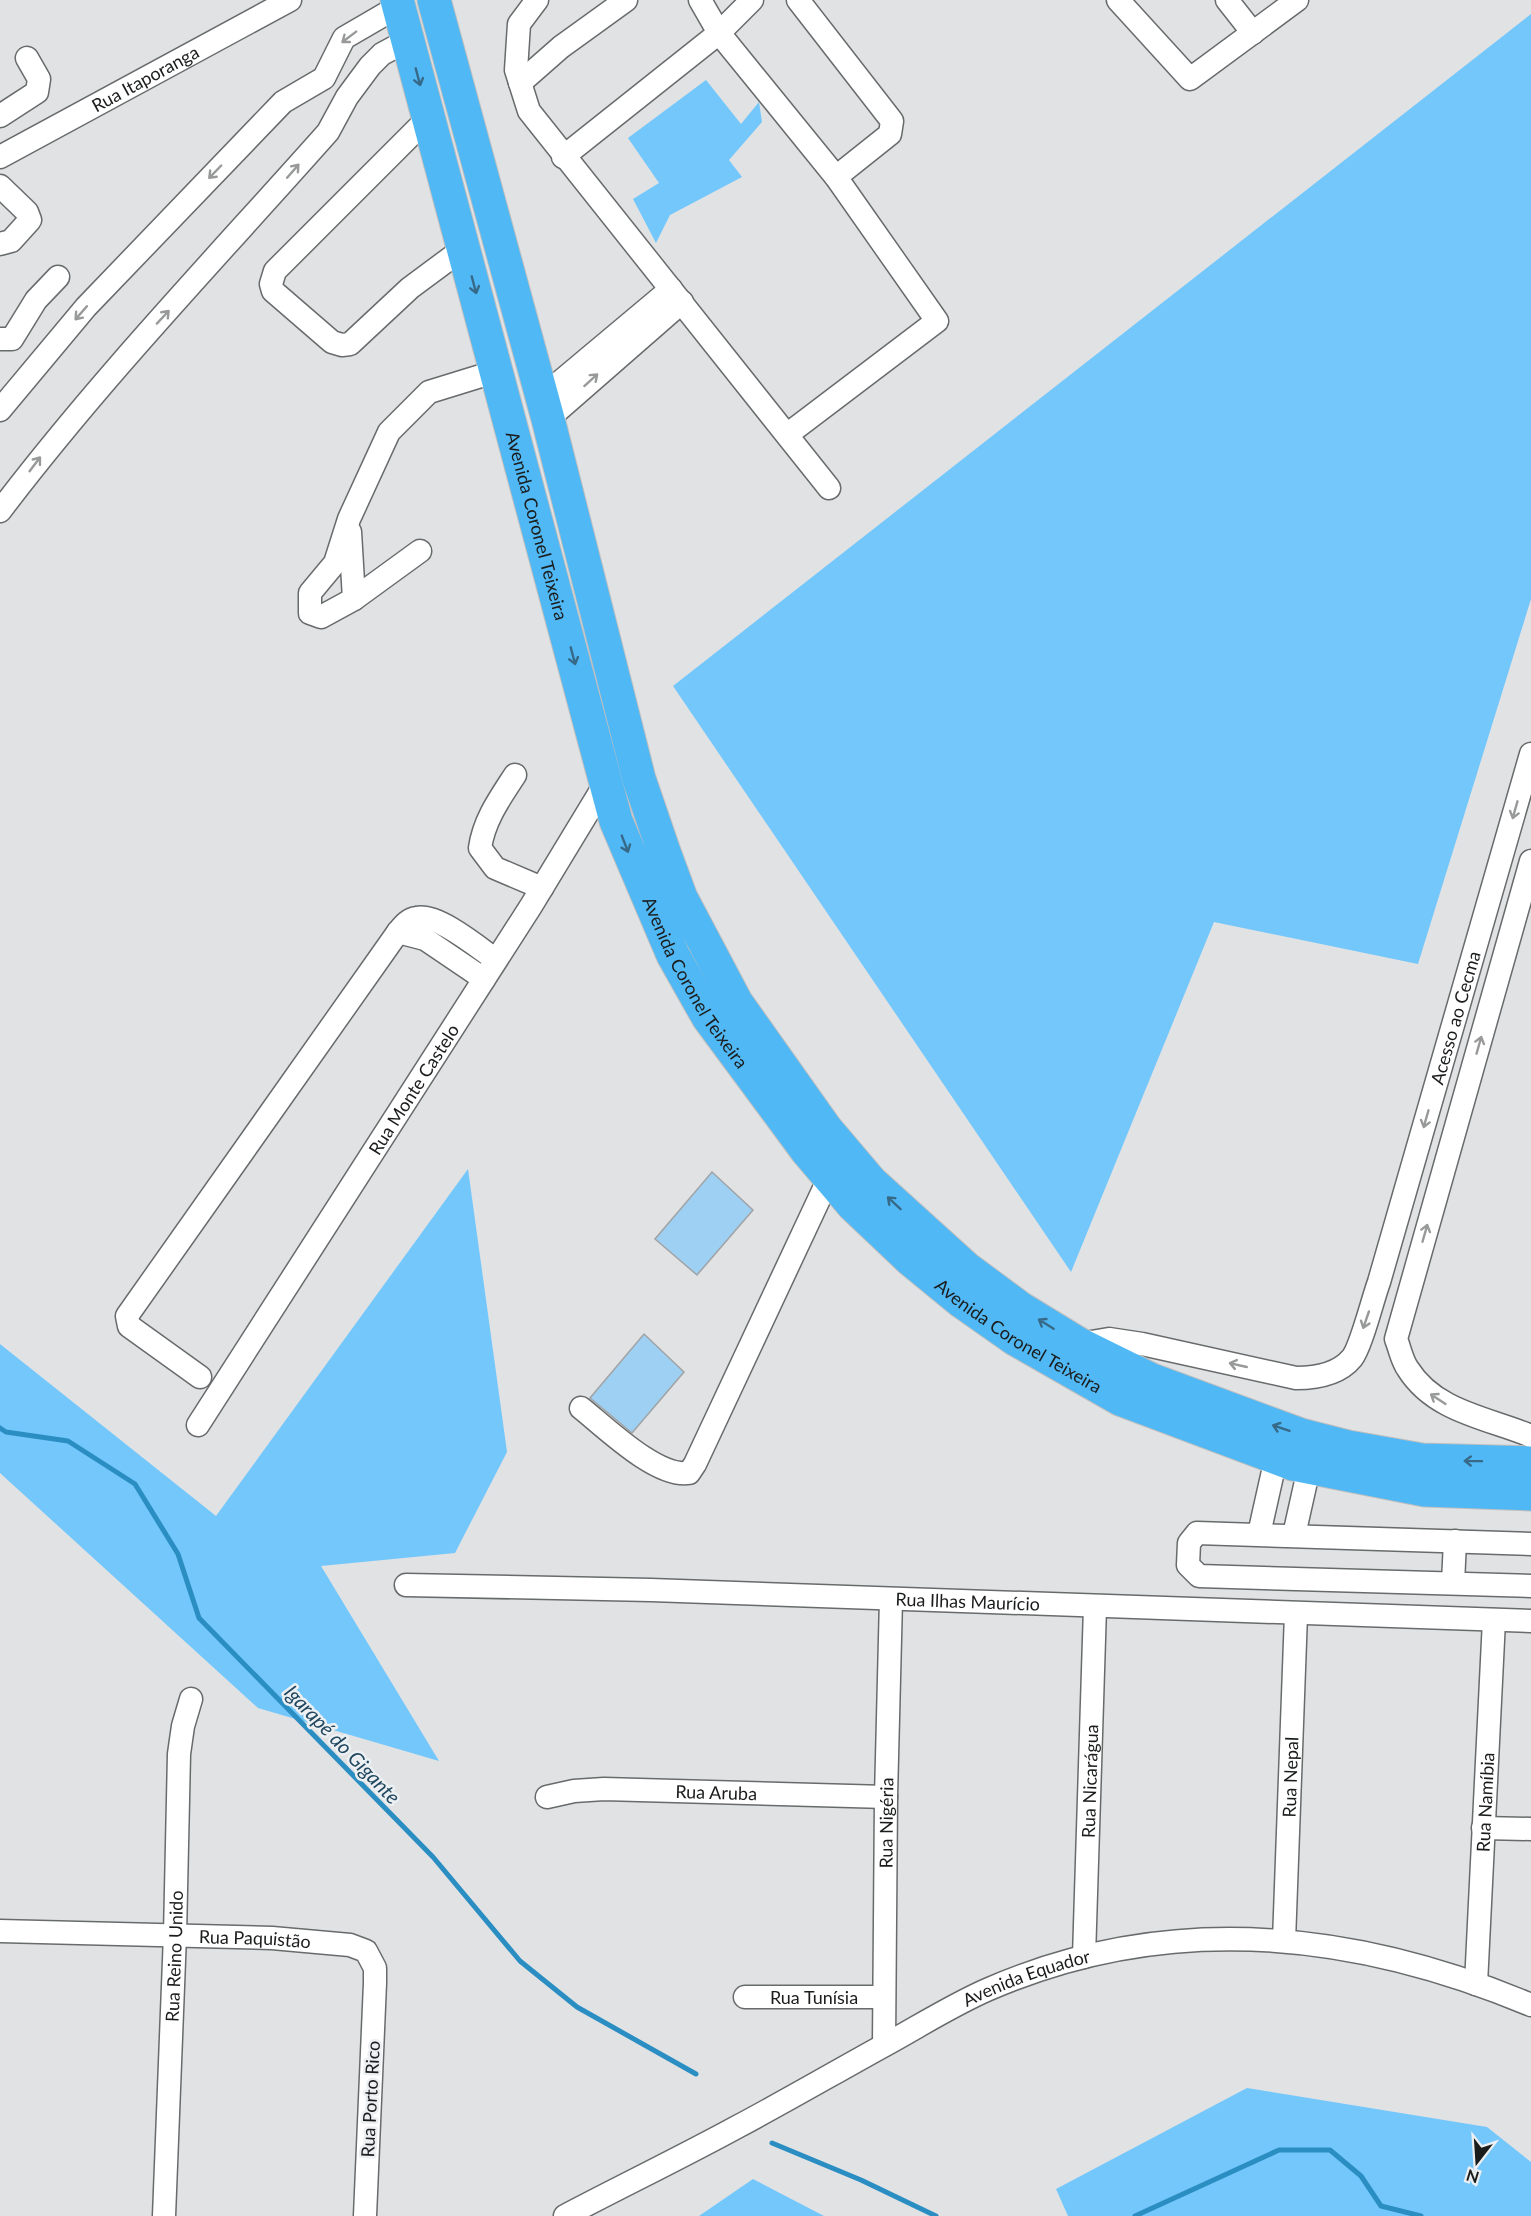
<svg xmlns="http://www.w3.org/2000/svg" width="1531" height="2216" font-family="Lato,sans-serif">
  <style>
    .green { fill: #74c7fb }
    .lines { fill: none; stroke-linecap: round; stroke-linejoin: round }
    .stream { stroke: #2b8ec3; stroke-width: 5 }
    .building { fill: #9dd0f2; stroke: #a1a3a5; stroke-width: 1.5 }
    .minor-casing { stroke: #686b6c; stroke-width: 25 }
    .highway-casing { stroke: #bfbfbf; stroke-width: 35 }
    .minor { stroke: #fff; stroke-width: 22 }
    .highway { stroke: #50b8f5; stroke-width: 33 }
    .oneway { stroke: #989999 }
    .oneway2 { stroke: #366a88 }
    .labels { text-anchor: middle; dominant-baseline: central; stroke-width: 5; stroke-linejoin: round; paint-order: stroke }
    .street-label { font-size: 18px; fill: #1b1c1c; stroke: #edf0f2 }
    .water-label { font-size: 20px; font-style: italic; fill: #20475f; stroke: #edf0f2 }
  </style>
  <rect width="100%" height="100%" fill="#e0e2e4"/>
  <path class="green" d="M1531,14V599L1418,964L1214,922L1071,1272L673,686Z
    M706,80L741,124L759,102L762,122L729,160L742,177L670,215L656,243L633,199L659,183L628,138Z
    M468,1169L507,1452L455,1553L321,1566L439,1761L258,1708L0,1473V1344L216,1516Z
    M1247,2088L1487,2127L1531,2162V2216H1068L1056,2189Z
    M753,2179L824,2216H699Z"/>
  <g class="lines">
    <path class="stream" d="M0,1428L6,1432L68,1441L135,1484L178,1554L199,1618L433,1857L520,1961L577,2007L696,2074
      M772,2143L861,2180L936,2216
      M1135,2216L1279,2150H1330L1361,2176L1381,2206L1421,2216"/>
  </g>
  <path class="building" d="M712,1172L753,1210L697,1275L655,1239Z
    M644,1334L684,1372L632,1433L590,1398Z"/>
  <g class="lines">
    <g class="minor-casing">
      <g id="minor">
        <path d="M537,0L519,24L516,70L529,111L829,488"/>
        <path d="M700,0L719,33L836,177L937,321L788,434"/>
        <path d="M798,0L892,121L890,134L836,177"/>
        <path d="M1118,0L1190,79L1297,0"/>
        <path d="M1227,0L1253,33"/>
        <path d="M520,83L561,47L626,0"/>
        <path d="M0,116L37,92L39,79L27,58"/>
        <path d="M428,118L275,271L271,284L273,291L332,342L342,345L350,344L410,288L464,248"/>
        <path id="s1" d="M0,157L290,0"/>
        <path d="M563,157L719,33L752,0"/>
        <path d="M0,186L27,212L30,220L11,241L0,244"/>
        <path d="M0,339H12L36,300L58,277"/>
        <path d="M542,397L671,289"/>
        <path d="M0,410L86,307L283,102L324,78L344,38L399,6"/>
        <path d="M548,419L682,302"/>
        <path d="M0,511C101,378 217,257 328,132L347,97L370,66L382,54L408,40"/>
        <path d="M350,532L354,599"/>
        <path d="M420,551L354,599L321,617L310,613V593L335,563L349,519L389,432L429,392L497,371"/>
        <path d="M515,775C500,798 484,820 480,848L495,868L542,888"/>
        <path d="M1531,861L1396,1339C1400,1349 1402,1361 1408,1369C1435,1412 1488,1418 1531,1436"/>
        <path d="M398,932L425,939L484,979"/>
        <path id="s2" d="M1079,1344L1109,1339L1142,1344L1296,1378C1316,1378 1338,1375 1352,1358C1361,1347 1373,1298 1379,1282L1531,754"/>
        <path d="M200,1377L129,1326L127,1316L398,932C403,926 408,919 417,918C437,913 479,948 496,960"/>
        <path d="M581,1408C606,1428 657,1478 689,1473L695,1464L829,1178"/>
        <path id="s3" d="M198,1425L531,906L605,784"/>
        <path d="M1259,1534L1276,1458"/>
        <path d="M1294,1535L1309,1468"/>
        <path d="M1531,1544L1197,1533L1189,1543L1188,1565L1199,1576L1531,1586"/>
        <path d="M1453,1583L1455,1541"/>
        <path id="s4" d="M406,1585L651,1590L1531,1621"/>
        <path id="s5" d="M547,1797L574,1791L604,1789L886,1797"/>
        <path d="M1483,1828L1531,1829"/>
        <path id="s6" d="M0,1931L272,1938L350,1945L366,1951L375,1968V1983L365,2216"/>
        <path id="s7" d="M1284,1941L1296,1614"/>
        <path id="s8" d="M1084,1957L1095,1607"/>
        <path id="s9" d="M1476,1984L1494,1620"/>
        <path id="s10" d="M745,1997H883"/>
        <path id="s11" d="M884,2045L886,1797L891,1599"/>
        <path id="s12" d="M164,2216L175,1935L179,1754L183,1726L191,1699"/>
        <path id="s13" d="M565,2216C622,2186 680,2158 737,2127C786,2101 834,2073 883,2046C918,2027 952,2005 989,1989C1169,1911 1354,1931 1531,2005"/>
      </g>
    </g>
    <g class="highway-casing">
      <g id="highway">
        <path id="s14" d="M397,0L616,821L673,955L708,1017L807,1151L853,1205L911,1260L961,1301L1015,1339L1120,1399L1293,1464L1425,1490L1531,1494"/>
        <path d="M434,0L548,419L639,779L664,852L681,898L736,1002L826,1129L871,1182L966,1268L1020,1308L1079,1344L1152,1380L1301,1435L1348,1447L1422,1460L1531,1463"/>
      </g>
    </g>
    <use href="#minor" class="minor"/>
    <use href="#highway" class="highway"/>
  </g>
  <defs><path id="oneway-shaft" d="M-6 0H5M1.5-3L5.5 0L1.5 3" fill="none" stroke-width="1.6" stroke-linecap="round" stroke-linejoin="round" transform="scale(1.5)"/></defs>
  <g class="oneway">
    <use href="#oneway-shaft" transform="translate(349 37) rotate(143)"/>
    <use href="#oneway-shaft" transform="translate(293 171) rotate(-49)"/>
    <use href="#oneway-shaft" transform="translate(215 172) rotate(134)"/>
    <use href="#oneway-shaft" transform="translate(81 313) rotate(131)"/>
    <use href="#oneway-shaft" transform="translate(163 317) rotate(-47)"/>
    <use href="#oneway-shaft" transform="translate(591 380) rotate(-42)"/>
    <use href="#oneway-shaft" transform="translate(35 464) rotate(-53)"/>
    <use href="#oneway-shaft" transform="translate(1515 810) rotate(106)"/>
    <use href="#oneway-shaft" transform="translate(1479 1045) rotate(-74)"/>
    <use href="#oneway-shaft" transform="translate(1426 1119) rotate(106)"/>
    <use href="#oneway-shaft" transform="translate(1425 1233) rotate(-74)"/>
    <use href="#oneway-shaft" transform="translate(1366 1320) rotate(109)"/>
    <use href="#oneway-shaft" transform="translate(1238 1365) rotate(-167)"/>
    <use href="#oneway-shaft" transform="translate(1438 1399) rotate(-147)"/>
  </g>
  <g class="oneway2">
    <use href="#oneway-shaft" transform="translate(418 77) rotate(75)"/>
    <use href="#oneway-shaft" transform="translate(474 285) rotate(75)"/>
    <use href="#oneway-shaft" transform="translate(573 656) rotate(75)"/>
    <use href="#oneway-shaft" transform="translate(625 844) rotate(69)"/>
    <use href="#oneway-shaft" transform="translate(894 1203) rotate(-137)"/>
    <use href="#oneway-shaft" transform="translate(1046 1324) rotate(-148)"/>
    <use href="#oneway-shaft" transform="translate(1281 1428) rotate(-161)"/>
    <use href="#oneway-shaft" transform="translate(1473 1461) rotate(-179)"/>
  </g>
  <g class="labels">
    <g class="street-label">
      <text stroke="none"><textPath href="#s1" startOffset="165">Rua Itaporanga</textPath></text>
      <text stroke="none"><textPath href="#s14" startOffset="544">Avenida Coronel Teixeira</textPath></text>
      <text stroke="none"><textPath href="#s14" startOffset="1030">Avenida Coronel Teixeira</textPath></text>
      <text stroke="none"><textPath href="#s2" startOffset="639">Acesso ao Cecma</textPath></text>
      <text stroke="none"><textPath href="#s3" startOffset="399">Rua Monte Castelo</textPath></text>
      <text stroke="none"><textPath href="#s14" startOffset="1516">Avenida Coronel Teixeira</textPath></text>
      <text stroke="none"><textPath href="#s4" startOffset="562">Rua Ilhas Maurício</textPath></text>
      <text stroke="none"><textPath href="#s7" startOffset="164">Rua Nepal</textPath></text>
      <text stroke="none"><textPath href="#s8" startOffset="176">Rua Nicarágua</textPath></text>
      <text stroke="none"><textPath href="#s5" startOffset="170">Rua Aruba</textPath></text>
      <text stroke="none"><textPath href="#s9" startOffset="182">Rua Namíbia</textPath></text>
      <text stroke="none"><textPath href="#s11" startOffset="222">Rua Nigéria</textPath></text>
      <text stroke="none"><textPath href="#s6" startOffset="255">Rua Paquistão</textPath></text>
      <text stroke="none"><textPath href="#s12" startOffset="260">Rua Reino Unido</textPath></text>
      <text stroke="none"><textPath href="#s13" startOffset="520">Avenida Equador</textPath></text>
      <text stroke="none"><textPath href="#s10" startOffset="69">Rua Tunísia</textPath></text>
      <text transform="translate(370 2099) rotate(-87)">Rua Porto Rico</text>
    </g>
    <g class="water-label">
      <text transform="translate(343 1744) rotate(46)">Igarapé do Gigante</text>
    </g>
  </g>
  <g transform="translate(1477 2162) rotate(197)" stroke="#edf0f2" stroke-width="4.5" paint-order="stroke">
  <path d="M0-4.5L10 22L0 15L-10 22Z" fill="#1b1c1c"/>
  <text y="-9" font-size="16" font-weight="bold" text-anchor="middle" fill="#1b1c1c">N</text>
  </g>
</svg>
